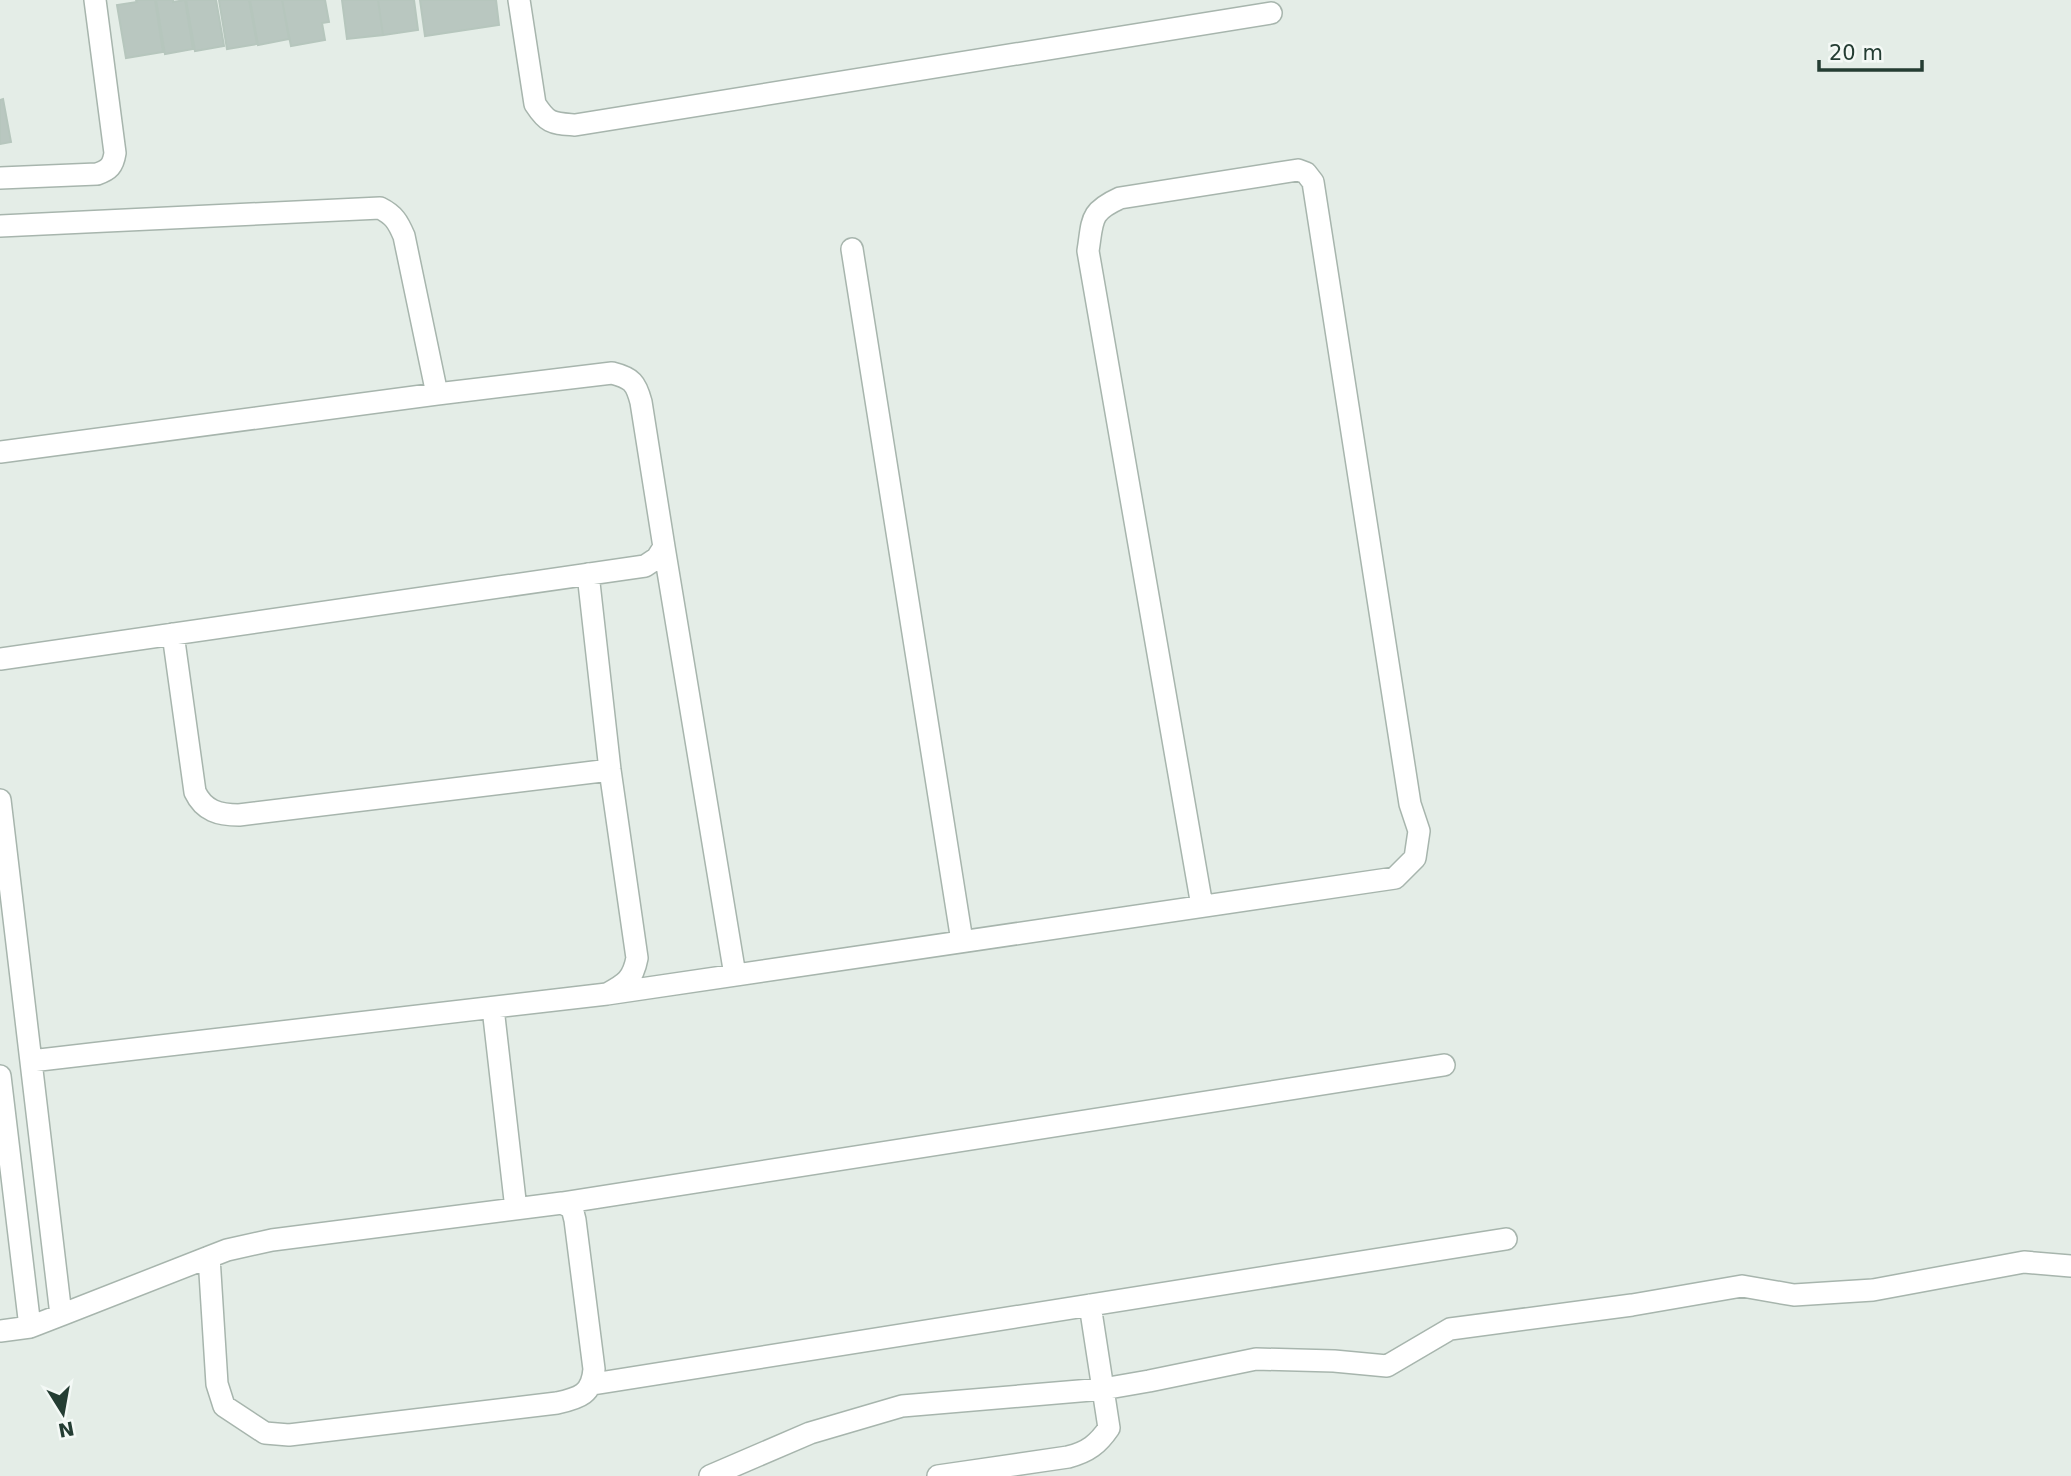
<svg xmlns="http://www.w3.org/2000/svg" width="2071" height="1476" font-family="'DejaVu Sans',sans-serif">
  <style>
    .building { fill: #b9c7c0; stroke: #b6c6bd; stroke-width: 2 }
    .lines { fill: none; stroke-linecap: round; stroke-linejoin: round }
    .street-casing { stroke: #a7b5ad; stroke-width: 24 }
    .street { stroke: #fff; stroke-width: 21 }
  </style>
  <rect width="100%" height="100%" fill="#e4ede7"/>
  <path class="building" d="M136,0H155L163,52L126,58L117,5L137,2Z
    M156,0H173V2L185,0L193,49L165,54Z
    M186,0H216L224,46L195,51Z
    M219,0H249L257,44L227,49Z
    M250,0H282L289,39L258,45Z
    M282,0H325L329,22L322,23L325,40L291,46Z
    M342,0H378L383,35L347,39Z
    M378,0H414L418,30L383,35Z
    M420,0H496L499,25L425,36Z
    M3,99L11,142L0,144V100Z"/>
  <g class="lines">
    <g class="street-casing">
      <path id="street" d="M519,0L535,104C548,124 552,123 575,125L1271,13
        M0,178L97,174C109,170 113,166 115,153L95,0
        M0,226L380,208C394,215 398,222 404,236L437,394
        M852,249L962,941
        M0,452L437,394L612,373C632,378 636,383 641,402L664,547L657,558L645,566L0,659
        M664,547L735,975
        M173,634L195,792C204,811 219,815 239,815L610,770
        M0,800L61,1315L30,1327L0,1076
        M607,994L1395,878L1415,858L1419,831L1410,804L1313,182L1306,173L1298,170L1120,198C1089,212 1093,220 1088,251L1202,906
        M493,1008L516,1209
        M31,1061L607,994C626,984 633,979 637,958L610,770L588,574
        M562,1203L1444,1065
        M61,1315L209,1257L227,1250L272,1240L562,1203L572,1208L575,1220L594,1369C592,1394 580,1398 557,1403L289,1435L265,1433L224,1406L217,1384L209,1257
        M0,1331L30,1327
        M593,1384L1506,1239
        M710,1476L810,1433L902,1406L1103,1389L1149,1381L1256,1359L1334,1361L1387,1366L1450,1329L1632,1305L1742,1286L1794,1295L1873,1290L2024,1262L2071,1266
        M938,1476L1068,1457C1088,1452 1098,1444 1109,1428L1090,1305"/>
    </g>
    <use href="#street" class="street"/>
  </g>
  <g transform="translate(63 1413) rotate(169)" stroke="#f4f9f6" stroke-width="5" paint-order="stroke">
  <path d="M0-5L12 26L0 18L-12 26Z" fill="#243d33"/>
  <text y="-10" font-size="19" font-weight="bold" text-anchor="middle" fill="#243d33">N</text>
  </g>
  <path d="M1819 60v10h103v-10" fill="none" stroke="#243d33" stroke-width="3.5"/>
  <text x="1829" y="60" font-size="21" fill="#243d33" stroke="#f4f9f6" stroke-width="5" paint-order="stroke">20 m</text>
</svg>
